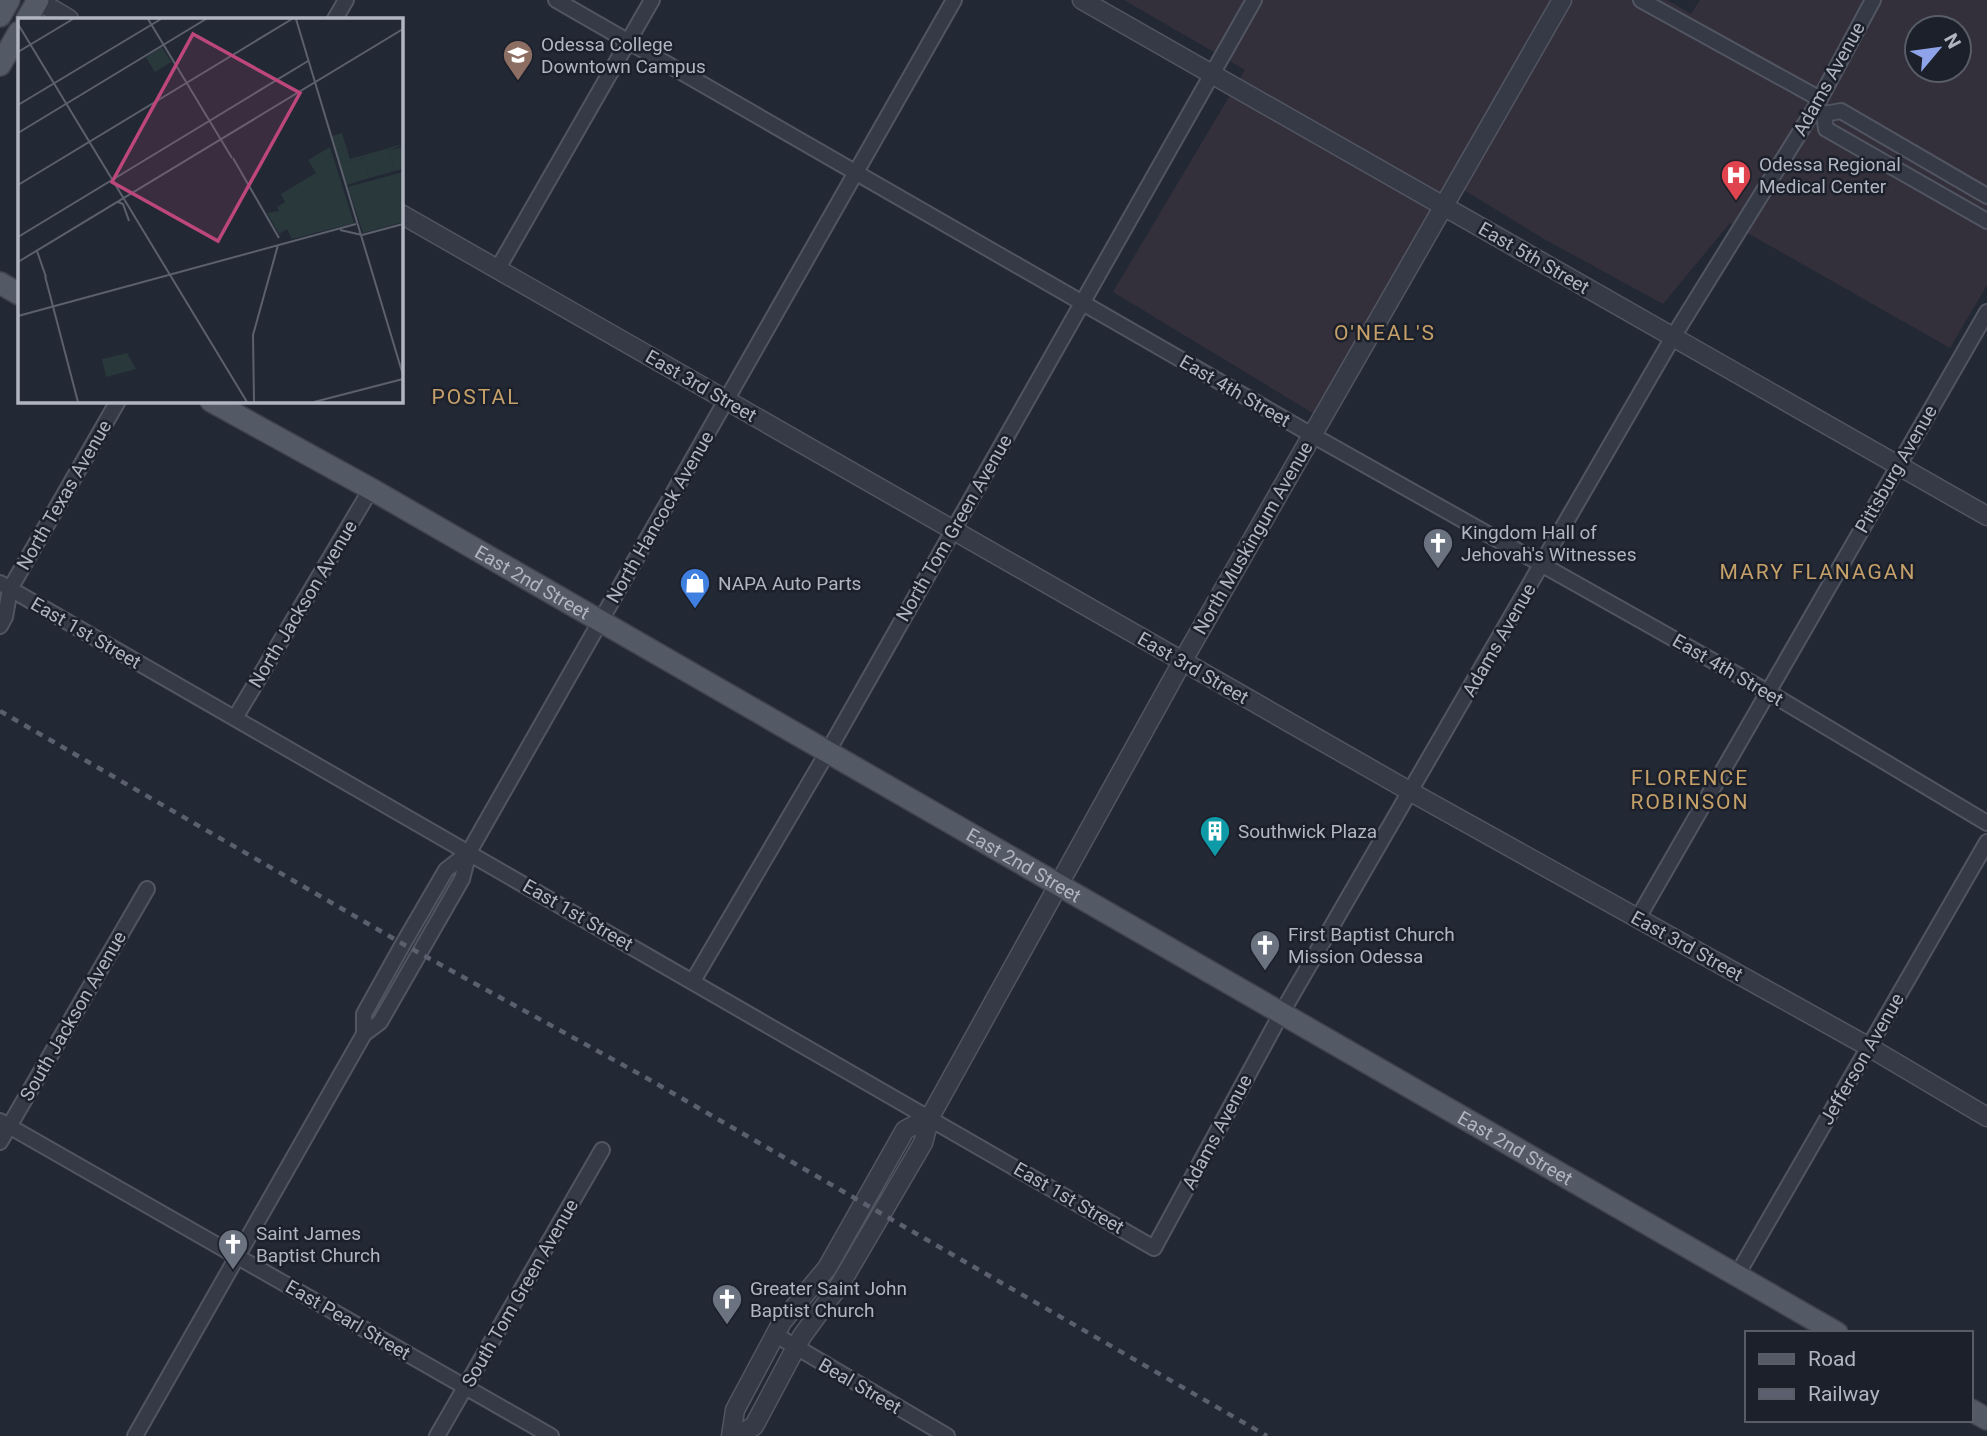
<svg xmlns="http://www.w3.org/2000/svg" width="1987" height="1436" font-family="Roboto,sans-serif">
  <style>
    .medical { fill: #33303b; fill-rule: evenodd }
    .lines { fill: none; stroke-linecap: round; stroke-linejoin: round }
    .minor-casing { stroke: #515561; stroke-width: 18 }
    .tertiary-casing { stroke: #515561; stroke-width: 21 }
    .primary-casing { stroke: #40434f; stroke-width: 24 }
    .minor { stroke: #363a46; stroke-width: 14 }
    .tertiary { stroke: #363a46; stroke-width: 18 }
    .primary { stroke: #545966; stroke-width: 21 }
    .rail { stroke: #5b606f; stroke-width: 4.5; stroke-dasharray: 7 7; stroke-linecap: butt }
    .labels { text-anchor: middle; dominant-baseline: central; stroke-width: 5; stroke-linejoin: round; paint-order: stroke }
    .poi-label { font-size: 19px; fill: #b1b5c2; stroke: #1c202b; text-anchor: start }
    .street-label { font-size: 19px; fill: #b1b5c2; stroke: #1c202b }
    .neighbourhood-label { font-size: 21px; letter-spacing: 2px; fill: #c5a069; stroke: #1c202b }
    .inset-road { fill: none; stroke: #5c606d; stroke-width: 2 }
    .view { fill: #bd477a; fill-opacity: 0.15; stroke: #bd477a; stroke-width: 3.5 }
    .inset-edge { fill: none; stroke: #b1b5c2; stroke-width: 3.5 }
  </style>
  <rect width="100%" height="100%" fill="#232835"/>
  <path class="medical" d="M1124,0H1667L1691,14L1700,0H1987V285L1950,348L1730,223L1663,304L1544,239L1451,182L1316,415L1113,292L1245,70ZM1917,28H1959V70H1917Z"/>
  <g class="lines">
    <g class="minor-casing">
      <path id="minor" d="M556,0L1312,435L1768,692L1987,823
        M1641,0L1820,99
        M335,19L346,0
        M1816,109L1824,114L1841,111L1987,196
        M1824,114L1826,129L1987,221
        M497,270L652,0
        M0,583L1154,1248L1281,1014L1673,337L1815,108L1873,0
        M0,626L5,617L10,589L118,401
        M235,718L371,489
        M1638,918L1987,312
        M693,981L827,753L1254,0
        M364,1034V1014L403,944L446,870L469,852
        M0,1121L551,1436
        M0,1142L147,889
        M1737,1275L1987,842
        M774,1334L947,1436
        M135,1436L364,1034L380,1022L462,879L469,852L954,0
        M437,1436L602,1150"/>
    </g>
    <g class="tertiary-casing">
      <path id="tertiary" d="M37,0L69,19
        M1082,0L1987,516
        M401,214L1411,792L1869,1047L1987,1117
        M731,1436L735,1410L782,1322L827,1268L905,1130L930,1117
        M738,1436L754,1426L802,1336L841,1283L923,1143L930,1117L1182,662L1562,0"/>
    </g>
    <g class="primary-casing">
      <g id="primary">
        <path d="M0,16L9,0"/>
        <path d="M27,19L38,0"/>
        <path d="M0,65L19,32"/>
        <path d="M0,283L19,294"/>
        <path id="s1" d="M211,401L371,489L1837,1333"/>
        <path d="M1971,1410L1987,1419"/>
      </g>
    </g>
    <use href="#minor" class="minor"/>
    <use href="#tertiary" class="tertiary"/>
    <use href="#primary" class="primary"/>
    <path class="rail" d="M0,711L403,944L643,1076L1267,1436"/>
  </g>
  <defs>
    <g id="university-pin" transform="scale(1.575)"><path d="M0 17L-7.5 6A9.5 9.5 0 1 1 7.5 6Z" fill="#8d6e63" stroke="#1c202b"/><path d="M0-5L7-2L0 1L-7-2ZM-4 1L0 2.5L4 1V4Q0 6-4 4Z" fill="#fff"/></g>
    <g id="hospital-pin" transform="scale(1.575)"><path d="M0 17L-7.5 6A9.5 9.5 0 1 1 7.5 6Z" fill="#e0444e" stroke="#1c202b"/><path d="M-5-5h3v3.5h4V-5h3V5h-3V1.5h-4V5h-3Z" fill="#fff"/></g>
    <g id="church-pin" transform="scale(1.575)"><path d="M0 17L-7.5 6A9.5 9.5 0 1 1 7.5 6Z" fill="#6b7280" stroke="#1c202b"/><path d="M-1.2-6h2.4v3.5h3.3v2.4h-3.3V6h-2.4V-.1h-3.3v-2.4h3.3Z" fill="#fff"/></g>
    <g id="shop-pin" transform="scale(1.575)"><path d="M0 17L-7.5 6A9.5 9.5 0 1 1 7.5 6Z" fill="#3f7fe0" stroke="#1c202b"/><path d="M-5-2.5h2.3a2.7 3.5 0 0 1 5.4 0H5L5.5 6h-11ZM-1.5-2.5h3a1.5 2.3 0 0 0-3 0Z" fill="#fff"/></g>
    <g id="building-pin" transform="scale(1.575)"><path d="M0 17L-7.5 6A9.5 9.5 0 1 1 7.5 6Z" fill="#0f9aa8" stroke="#1c202b"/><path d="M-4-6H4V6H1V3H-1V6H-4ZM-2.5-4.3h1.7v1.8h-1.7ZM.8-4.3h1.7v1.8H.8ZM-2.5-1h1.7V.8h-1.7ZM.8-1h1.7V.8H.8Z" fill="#fff"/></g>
  </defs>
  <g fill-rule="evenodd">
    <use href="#university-pin" x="518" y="55"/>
    <use href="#hospital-pin" x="1736" y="175"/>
    <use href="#church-pin" x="1438" y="543"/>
    <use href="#shop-pin" x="695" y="583"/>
    <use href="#building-pin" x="1215" y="831"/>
    <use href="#church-pin" x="1265" y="945"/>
    <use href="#church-pin" x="233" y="1244"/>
    <use href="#church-pin" x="727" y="1299"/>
  </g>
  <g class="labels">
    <g class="poi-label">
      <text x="541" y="44">Odessa College<tspan x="541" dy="22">Downtown Campus</tspan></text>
      <text x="1759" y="164">Odessa Regional<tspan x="1759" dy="22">Medical Center</tspan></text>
      <text x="1461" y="532">Kingdom Hall of<tspan x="1461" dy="22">Jehovah's Witnesses</tspan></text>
      <text x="718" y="583">NAPA Auto Parts</text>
      <text x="1238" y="831">Southwick Plaza</text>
      <text x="1288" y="934">First Baptist Church<tspan x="1288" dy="22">Mission Odessa</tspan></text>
      <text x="256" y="1233">Saint James<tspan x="256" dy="22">Baptist Church</tspan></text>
      <text x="750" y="1288">Greater Saint John<tspan x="750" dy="22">Baptist Church</tspan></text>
    </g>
    <g class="street-label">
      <text transform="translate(1829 79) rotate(-61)">Adams Avenue</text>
      <text transform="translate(1534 258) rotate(30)">East 5th Street</text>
      <text transform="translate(701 386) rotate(30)">East 3rd Street</text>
      <text transform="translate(1235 391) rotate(30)">East 4th Street</text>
      <text transform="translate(1896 469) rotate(-60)">Pittsburg Avenue</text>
      <text transform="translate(64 495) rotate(-60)">North Texas Avenue</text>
      <text transform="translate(660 517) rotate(-60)">North Hancock Avenue</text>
      <text transform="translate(954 528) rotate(-60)">North Tom Green Avenue</text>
      <text transform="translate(1253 538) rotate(-60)">North Muskingum Avenue</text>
      <text stroke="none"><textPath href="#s1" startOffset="369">East 2nd Street</textPath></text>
      <text transform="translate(303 604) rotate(-59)">North Jackson Avenue</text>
      <text transform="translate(86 633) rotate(30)">East 1st Street</text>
      <text transform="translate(1499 640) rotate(-60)">Adams Avenue</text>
      <text transform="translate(1193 668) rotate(30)">East 3rd Street</text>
      <text transform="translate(1728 670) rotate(30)">East 4th Street</text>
      <text stroke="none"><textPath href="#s1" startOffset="936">East 2nd Street</textPath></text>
      <text transform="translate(578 915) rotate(30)">East 1st Street</text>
      <text transform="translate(1687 946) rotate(29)">East 3rd Street</text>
      <text transform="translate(73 1016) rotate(-60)">South Jackson Avenue</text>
      <text transform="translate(1862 1059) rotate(-60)">Jefferson Avenue</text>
      <text transform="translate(1217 1132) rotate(-62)">Adams Avenue</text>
      <text stroke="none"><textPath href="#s1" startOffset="1503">East 2nd Street</textPath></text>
      <text transform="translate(1069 1198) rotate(30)">East 1st Street</text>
      <text transform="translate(520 1293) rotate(-60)">South Tom Green Avenue</text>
      <text transform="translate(348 1320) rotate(30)">East Pearl Street</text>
      <text transform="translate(860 1386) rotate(30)">Beal Street</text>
    </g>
    <g class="neighbourhood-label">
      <text x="1385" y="333">O'NEAL'S</text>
      <text x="476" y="397">POSTAL</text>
      <text x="1818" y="572">MARY FLANAGAN</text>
      <text x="1690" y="778">FLORENCE<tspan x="1690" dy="24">ROBINSON</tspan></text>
    </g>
  </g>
  <g transform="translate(18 18)">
    <rect width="385" height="385" fill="#232835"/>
    <path d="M324,115L332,141L385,126L371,133L377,153L351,160L346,140L321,146L314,118Z" fill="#29383a"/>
    <path d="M312,129L336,205L274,221L269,211L261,216L249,195L261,193L259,189L267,184L263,176L298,155L290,142ZM385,129V151L377,153L371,133ZM346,140L351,160L329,167L321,146ZM385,154V204L345,215L330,169Z" fill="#29383a"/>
    <path d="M144,29L153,44L137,54L128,39ZM109,335L118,351L88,359L84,341Z" fill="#29383a"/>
    <path class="inset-road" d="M130,1L214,140M278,1L385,357M0,6L229,384M0,34L55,1M0,87L143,1M0,115L188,1M215,140L261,220M0,167L274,1M100,184L105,186L111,203M322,212L344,217M344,217L385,206M0,219L290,43M19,233L28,259M0,244L385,11M27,258L60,384M0,298L338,206M236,384L235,317L260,227M296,384L385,361"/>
    <path class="view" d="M175,16L282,75L200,223L94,164Z"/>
    <rect width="385" height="385" class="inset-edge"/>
  </g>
  <rect x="1745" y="1331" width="228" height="91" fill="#1c202b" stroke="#585c67" stroke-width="2"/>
  <rect x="1759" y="1354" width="35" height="10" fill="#545966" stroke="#585c67" stroke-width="2"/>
  <text x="1808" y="1366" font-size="21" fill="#b1b5c2">Road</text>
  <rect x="1759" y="1389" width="35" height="10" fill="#5b606f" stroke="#585c67" stroke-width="2"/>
  <text x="1808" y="1401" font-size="21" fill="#b1b5c2">Railway</text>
  <g transform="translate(1938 49) rotate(61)"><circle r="33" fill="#1c202b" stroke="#585c67" stroke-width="2"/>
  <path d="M0-5L12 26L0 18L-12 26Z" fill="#8ea3ea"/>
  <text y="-10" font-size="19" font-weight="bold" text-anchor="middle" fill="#b1b5c2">N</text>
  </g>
</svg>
